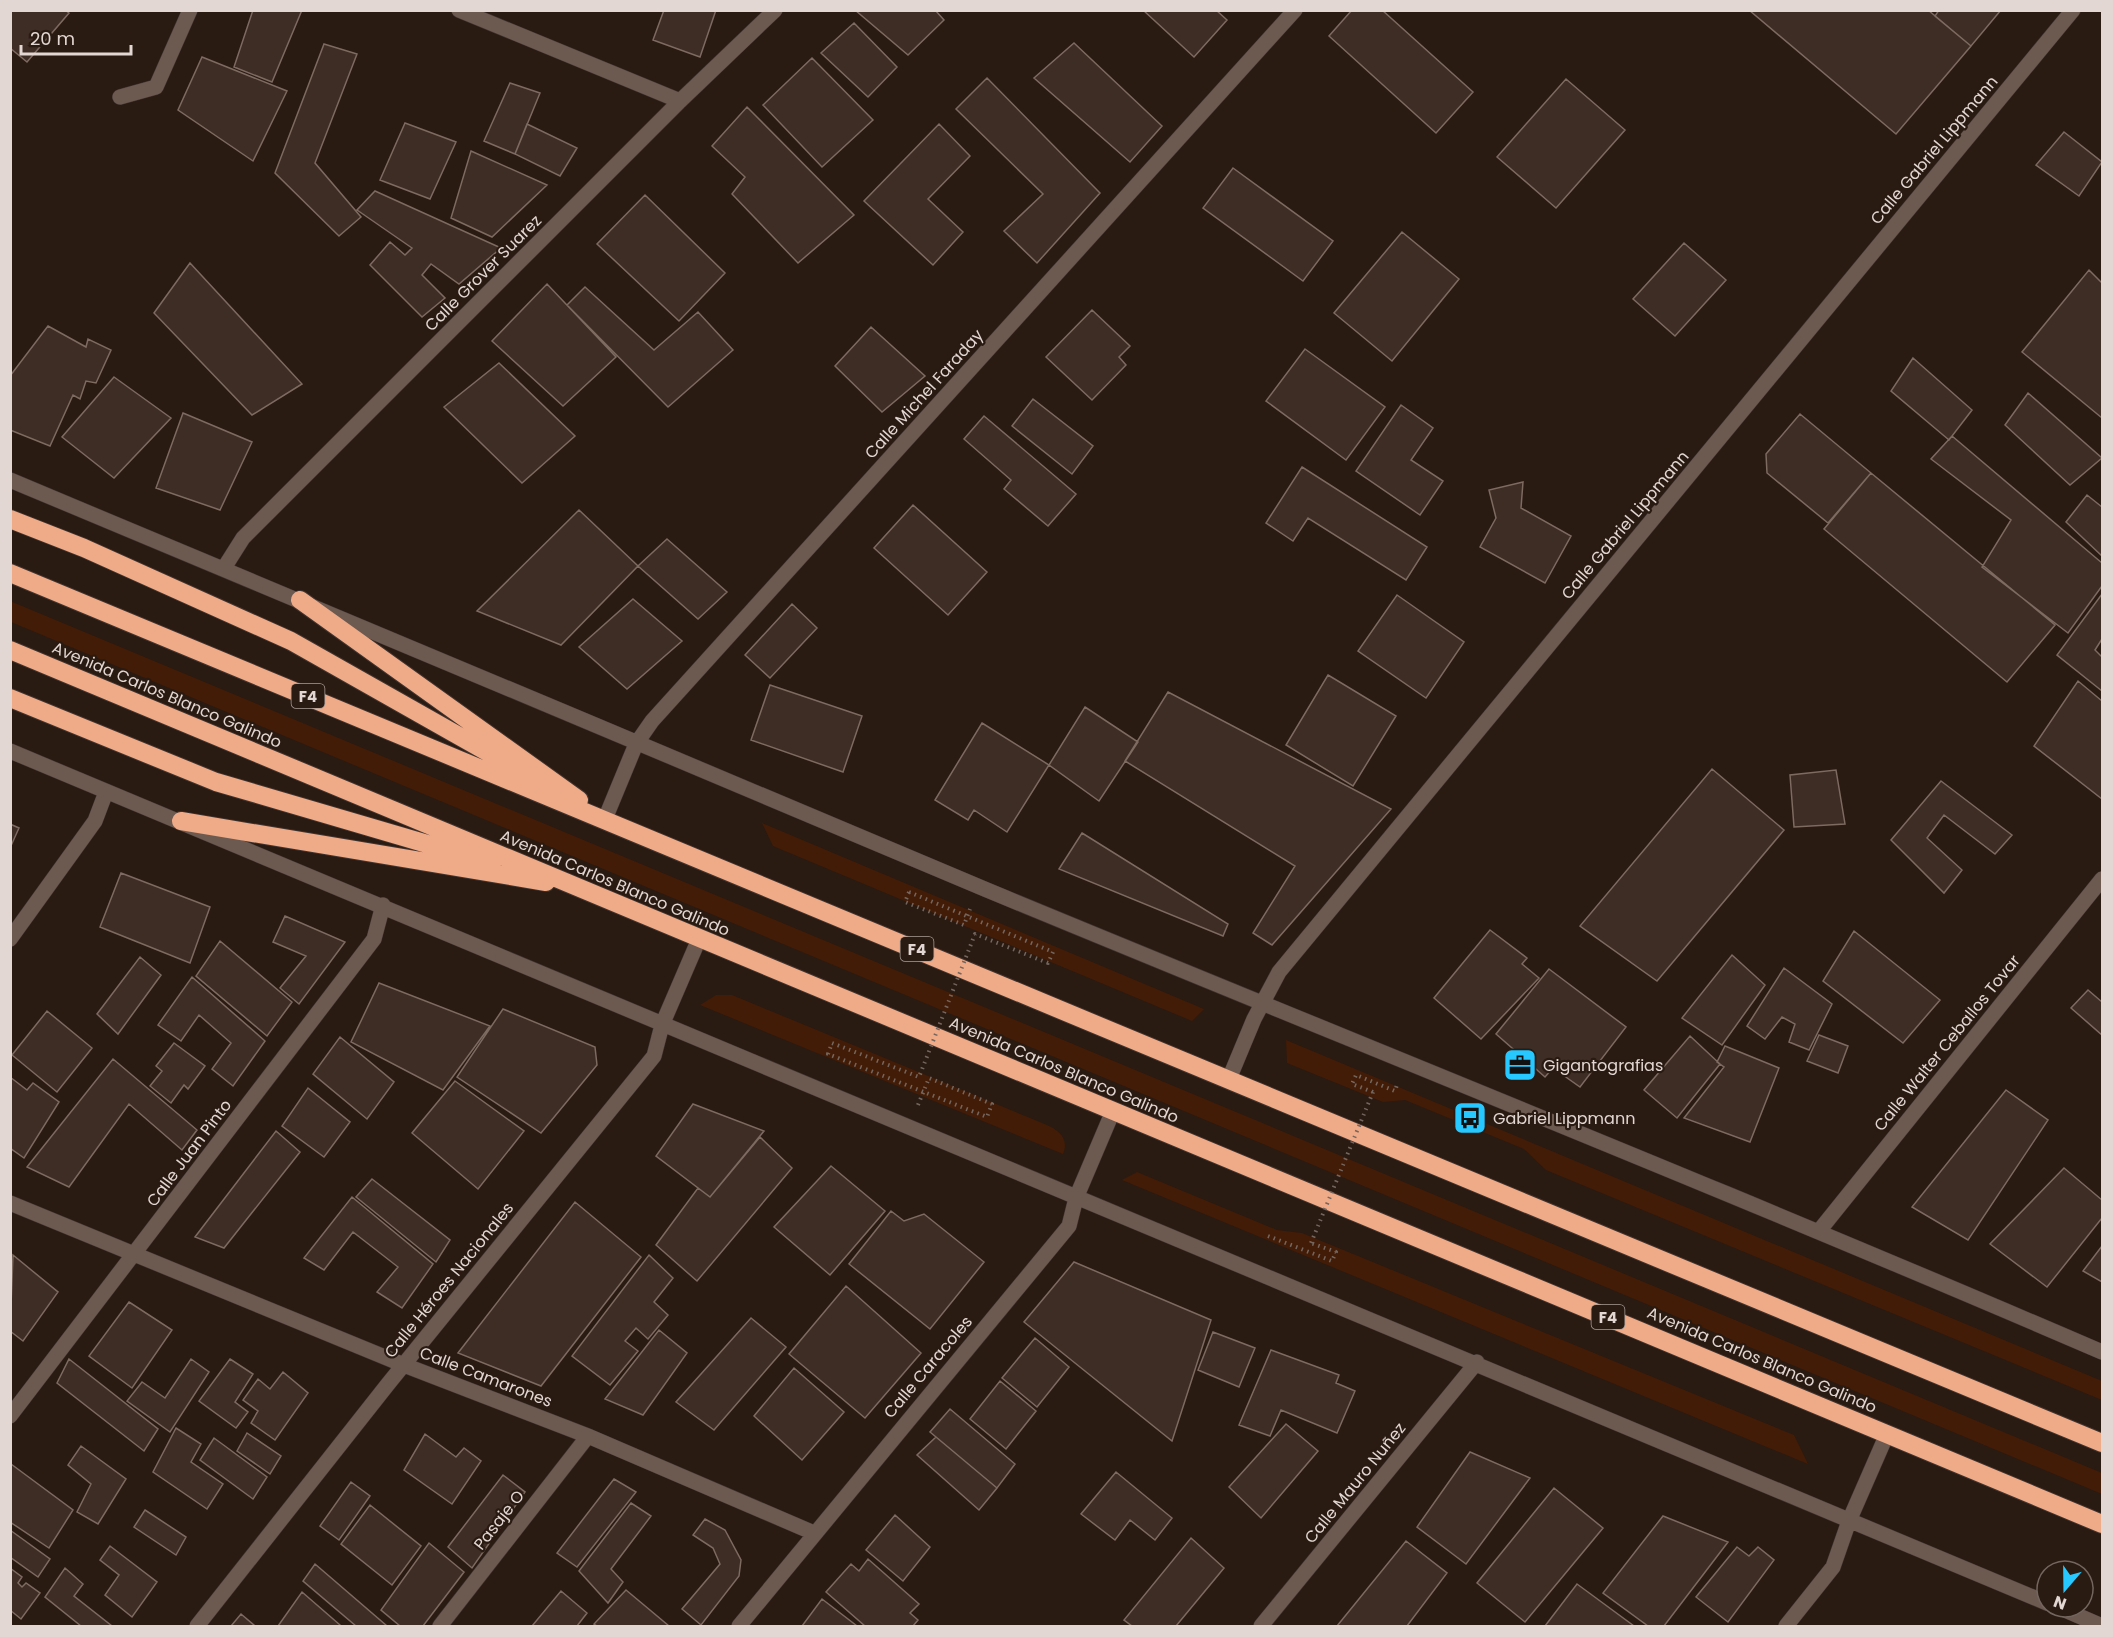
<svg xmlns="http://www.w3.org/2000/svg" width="2113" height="1637" font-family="Poppins,sans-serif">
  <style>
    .green { fill: #421c06 }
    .building { fill: #3e2d25; stroke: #7d6a61; stroke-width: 1.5 }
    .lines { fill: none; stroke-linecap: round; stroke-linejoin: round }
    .minor-casing { stroke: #3f332f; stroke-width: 16 }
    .highway-casing { stroke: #3f332f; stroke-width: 20 }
    .path { stroke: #74665f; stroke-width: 4; stroke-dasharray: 1.5 4.5; stroke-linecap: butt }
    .minor { stroke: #6c5a51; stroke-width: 15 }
    .highway { stroke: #efaa87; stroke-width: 18 }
    .path-bridge { stroke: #74665f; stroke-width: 4; stroke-dasharray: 1.5 4.5; stroke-linecap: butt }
    .labels { text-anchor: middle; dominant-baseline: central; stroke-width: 4.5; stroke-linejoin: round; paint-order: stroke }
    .shield { fill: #291a12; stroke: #aa9e98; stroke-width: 1.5 }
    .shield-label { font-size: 15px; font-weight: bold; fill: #e2d7d2 }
    .street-label { font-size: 16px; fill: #e2d7d2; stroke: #291a12 }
    .poi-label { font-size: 16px; fill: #e2d7d2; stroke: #291a12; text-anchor: start }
  </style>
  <rect width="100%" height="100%" fill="#291a12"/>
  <path class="green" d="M10,601L2102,1473V1494L11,622Z
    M762,823L1204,1009L1192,1021L773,846Z
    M716,995H732L1047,1125C1060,1131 1069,1139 1063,1154L700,1005Z
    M1286,1040L2102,1381V1400L1546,1170L1524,1149L1405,1100L1383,1102L1287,1063Z
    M1137,1172L1277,1230L1302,1233L1794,1435L1808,1464L1122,1180Z"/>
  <path class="building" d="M10,10H65L69,13L27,62L10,48Z
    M253,10H302L272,82L234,67Z
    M664,10H716L700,57L653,40Z
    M855,10H935L944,20L908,55Z
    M1143,10H1216L1227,20L1194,57Z
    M1352,10H1382L1473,92L1436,133L1329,36Z
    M1749,10H1928L1971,46L1896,134Z
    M1939,10H2001L1971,46L1935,16Z
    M854,23L897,67L868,97L821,53Z
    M1074,43L1162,126L1130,162L1034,78Z
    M324,44L357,54L315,163L361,217L339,236L275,173Z
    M202,57L287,91L253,161L178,110Z
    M812,58L873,120L822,167L763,105Z
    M987,78L1100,193L1037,263L1004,231L1043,194L956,109Z
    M1566,79L1625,130L1556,208L1497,157Z
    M510,83L540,93L515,154L484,141Z
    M747,107L854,215L798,263L732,194L745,177L712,146Z
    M405,123L456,142L430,199L380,180Z
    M527,124L577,148L560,176L515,154Z
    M939,124L970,156L928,199L963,232L933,265L864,201Z
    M2064,132L2102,162L2079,196L2036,165Z
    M471,151L547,185L492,237L451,218Z
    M1233,168L1333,241L1303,281L1203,208Z
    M375,191L501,248L459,284L431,264L422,275L445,298L422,317L370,265L390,242L405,255L412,248L357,210Z
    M645,195L725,273L679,321L597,244Z
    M1402,232L1459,279L1392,361L1334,313Z
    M1684,243L1726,280L1675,336L1633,299Z
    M190,263L302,384L252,415L154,313Z
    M2089,270L2102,283V418L2022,352Z
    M547,284L616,357L563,406L492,341Z
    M585,287L654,350L698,312L733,350L668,407L567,305Z
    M1092,310L1130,346L1119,357L1126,365L1092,400L1046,357Z
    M48,326L86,347L88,339L111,350L96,383L86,381L80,399L73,395L50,446L10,430V376Z
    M871,327L925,376L882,412L835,366Z
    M1305,349L1385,407L1346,460L1266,401Z
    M1913,358L1972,410L1949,440L1891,391Z
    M499,363L575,436L522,483L444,407Z
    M114,377L171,418L114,478L62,437Z
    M2028,393L2102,458L2070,485L2005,425Z
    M1033,399L1093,446L1072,474L1012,426Z
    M1401,405L1433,428L1411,460L1443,481L1420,515L1356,471Z
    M183,413L252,442L220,510L156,488Z
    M1800,414L1871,473L1828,523L1767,473L1766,454Z
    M984,416L1076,494L1048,526L1004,489L1011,480L964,439Z
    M1952,436L2102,563V586L2068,633L1982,567L2011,520L1931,459Z
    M1302,467L1427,547L1406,580L1308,518L1293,541L1266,523Z
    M1871,473L2055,625L2007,682L1824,529Z
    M1523,482L1521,508L1571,536L1545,583L1480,547L1496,518L1489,490Z
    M2087,495L2102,507V556L2066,522Z
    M913,505L987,572L948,615L874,548Z
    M579,510L638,566L561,645L477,611Z
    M667,539L727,592L698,619L638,566Z
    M2102,594V639L2095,650L2102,657V691L2057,655Z
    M1397,595L1464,642L1426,698L1358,651Z
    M633,599L682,641L627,689L579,647Z
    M792,604L817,628L770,678L745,655Z
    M1328,675L1396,716L1353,786L1286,745Z
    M2078,681L2102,701V799L2034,746Z
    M770,685L862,716L843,772L751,740Z
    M1168,692L1391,809L1272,945L1253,933L1295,866L1125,761Z
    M1085,707L1138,742L1099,801L1049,765Z
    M982,723L1049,765L1007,832L974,810L968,820L935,800Z
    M1712,769L1784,830L1657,981L1580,926Z
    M1836,770L1845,824L1794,827L1790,775Z
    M1941,781L2012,835L1995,854L1944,815L1927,838L1962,870L1944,893L1891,840Z
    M10,824L19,828L10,848Z
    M1082,833L1228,924L1223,936L1059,869Z
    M121,873L210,907L190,963L100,927Z
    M285,916L345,942L299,1004L280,988L306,956L273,942Z
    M1490,930L1527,958L1522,964L1539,978L1481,1039L1434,998Z
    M1854,931L1940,1000L1903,1043L1823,981Z
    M220,941L292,1002L267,1036L196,976Z
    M1732,955L1765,985L1722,1045L1682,1018Z
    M140,957L161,975L118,1034L97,1014Z
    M1784,968L1832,1004L1809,1050L1789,1042L1795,1024L1782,1017L1765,1039L1747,1026Z
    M1549,969L1626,1027L1580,1087L1553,1068L1545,1077L1496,1034Z
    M192,977L265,1041L233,1086L212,1069L231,1043L199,1015L181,1041L158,1025Z
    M379,983L490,1026L443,1090L351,1042Z
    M2088,990L2102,1002V1035L2071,1008Z
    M503,1009L595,1047L597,1065L541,1133L457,1077Z
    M47,1011L92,1048L57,1092L12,1055Z
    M1819,1035L1848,1046L1838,1073L1807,1061Z
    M1690,1036L1720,1064L1677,1118L1644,1090Z
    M340,1037L394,1082L367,1119L313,1074Z
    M174,1043L205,1066L188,1089L184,1085L171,1103L150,1086L162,1071L156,1066Z
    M1725,1046L1779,1068L1750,1142L1684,1118L1724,1067L1717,1062Z
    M113,1059L197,1130L182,1150L129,1104L69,1187L27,1167Z
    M10,1077L27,1090L33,1083L59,1102L24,1158L10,1148Z
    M455,1081L524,1131L478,1189L412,1133Z
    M308,1088L350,1122L324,1157L282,1126Z
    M2006,1090L2048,1120L1968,1240L1912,1207Z
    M693,1104L764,1131L710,1197L656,1156Z
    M276,1131L300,1152L224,1248L195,1237Z
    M760,1137L792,1168L697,1281L656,1245L698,1188L710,1197Z
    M831,1166L885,1211L830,1275L774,1227Z
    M2064,1168L2102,1200V1218L2047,1287L1990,1244Z
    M372,1179L450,1240L436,1262L356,1197Z
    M352,1197L433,1264L402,1308L377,1292L398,1267L353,1232L324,1270L304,1258Z
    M575,1202L641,1257L541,1386L458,1353Z
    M891,1211L904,1221L924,1214L984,1262L930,1329L849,1264Z
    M2102,1246V1282L2083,1271Z
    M13,1255L58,1292L23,1341L10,1331Z
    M649,1255L673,1278L654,1302L668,1315L648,1339L636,1328L625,1341L638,1351L610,1385L572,1356Z
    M1074,1262L1211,1320L1172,1441L1024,1322Z
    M846,1286L921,1353L865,1418L789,1354Z
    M129,1302L172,1330L132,1388L89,1356Z
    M751,1318L786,1347L714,1430L676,1402Z
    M659,1330L687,1353L643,1415L605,1399Z
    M1213,1332L1255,1348L1239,1387L1198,1370Z
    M1035,1338L1069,1367L1037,1407L1002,1378Z
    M1271,1350L1339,1375L1336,1383L1355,1391L1337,1433L1281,1410L1270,1436L1239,1425Z
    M69,1359L158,1429L144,1451L57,1383Z
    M191,1359L209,1372L170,1432L127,1401L142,1382L165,1398Z
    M230,1359L253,1374L235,1402L248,1412L236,1428L199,1401Z
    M794,1368L844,1412L802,1460L754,1416Z
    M283,1372L308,1393L275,1440L251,1423L258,1411L243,1400L258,1379L270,1389Z
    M1000,1381L1036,1411L1006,1449L970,1419Z
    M950,1409L1015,1464L997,1488L930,1432Z
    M1286,1424L1318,1451L1261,1518L1229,1487Z
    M176,1428L201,1444L191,1462L223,1484L207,1509L153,1472Z
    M247,1433L281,1456L270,1474L237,1451Z
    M425,1434L456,1457L464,1448L481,1461L452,1504L404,1470Z
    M936,1437L997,1488L979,1510L917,1455Z
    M214,1438L267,1477L253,1499L200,1460Z
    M81,1446L126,1479L98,1524L77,1512L91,1484L68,1465Z
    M1470,1452L1530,1478L1466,1564L1417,1527Z
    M11,1464L73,1510L49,1548L10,1522Z
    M1116,1472L1172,1518L1155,1540L1130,1520L1115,1540L1081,1514Z
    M503,1475L525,1492L472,1568L448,1547Z
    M614,1479L636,1492L577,1567L557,1553Z
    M351,1482L370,1496L339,1540L320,1526Z
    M1554,1488L1603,1528L1525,1622L1477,1583Z
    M631,1503L651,1516L611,1569L623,1582L608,1603L579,1571Z
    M370,1505L421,1546L392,1585L341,1544Z
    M145,1510L186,1537L176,1555L134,1527Z
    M895,1515L930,1547L903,1581L866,1550Z
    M1663,1516L1728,1542L1664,1626H1648L1603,1593Z
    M705,1519L725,1530L741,1560L739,1576L701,1625L682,1609L720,1564L713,1548L693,1535Z
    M10,1530L50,1559L38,1577L10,1557Z
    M1191,1538L1224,1568L1176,1626H1132L1124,1620Z
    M1406,1541L1447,1573L1407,1626H1337Z
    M429,1543L464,1572L423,1626H400L381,1610Z
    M110,1546L157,1582L132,1617L105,1595L119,1575L100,1560Z
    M1737,1547L1749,1556L1758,1547L1774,1560L1728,1622L1696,1597Z
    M868,1559L919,1604L910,1613L918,1620L913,1626H865L826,1592L851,1564L859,1571Z
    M315,1564L387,1626H356L303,1581Z
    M10,1568L22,1577L18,1583L22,1587L26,1583L40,1593L21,1619L10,1610Z
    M65,1568L83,1584L74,1596L112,1626H81L45,1597Z
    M1577,1584L1634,1626H1545Z
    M626,1590L669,1626H597L594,1624Z
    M561,1591L587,1613L577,1626H532Z
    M302,1592L340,1625L339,1626H278Z
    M822,1599L857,1626H802Z
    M241,1614L255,1626H231Z"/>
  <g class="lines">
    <g class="minor-casing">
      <path id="minor" d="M459,10L680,101
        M120,97L156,87L190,10
        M10,480C337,614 661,754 987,890C1359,1044 1733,1193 2102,1352
        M224,568L243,538L680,101L775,10
        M10,751L2047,1603
        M605,819L636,744L652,721L1295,10
        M10,939L95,821L106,792
        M1229,1079L1254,1019L1279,972L2073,10
        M10,1203L404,1365L588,1436L814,1533
        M1819,1231L2102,879
        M10,1416L374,939L383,905
        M2058,1607L2102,1626
        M197,1626L388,1384L654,1056L662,1025L699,939
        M440,1626L588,1436
        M739,1626L1069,1226L1076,1198L1113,1111
        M1261,1626L1477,1362
        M1786,1626L1833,1567L1849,1521L1887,1434"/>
    </g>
    <g class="highway-casing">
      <path id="highway" d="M10,519L84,548L291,641L535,779
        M10,573L2102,1443
        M300,600L579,800
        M10,650L2102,1524
        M10,698L216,782L492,863
        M181,821L546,882"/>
    </g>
    <path class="path" d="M909,892L905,902L964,925L970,909
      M1373,1092L1352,1084L1356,1075L1395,1091L1397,1085
      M918,1105L929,1078L992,1104L987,1117
      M1268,1236L1332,1261L1336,1252L1311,1243"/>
    <use href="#minor" class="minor"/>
    <use href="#highway" class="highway"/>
    <path class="path-bridge" d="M909,892L1053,952L1048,963L975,934L919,1077L832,1043L828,1054L987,1117
      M1311,1243L1373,1092"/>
  </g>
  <defs>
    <g id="office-square" transform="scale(1.725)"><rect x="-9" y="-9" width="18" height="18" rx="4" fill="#27c8ff" stroke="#291a12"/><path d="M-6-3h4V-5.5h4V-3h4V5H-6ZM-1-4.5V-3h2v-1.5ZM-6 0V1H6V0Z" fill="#111"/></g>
    <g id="bus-square" transform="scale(1.725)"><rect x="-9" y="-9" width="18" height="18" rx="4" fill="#27c8ff" stroke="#291a12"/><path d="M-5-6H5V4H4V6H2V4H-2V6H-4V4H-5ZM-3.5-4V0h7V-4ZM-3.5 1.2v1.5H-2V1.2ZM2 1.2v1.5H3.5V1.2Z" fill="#111"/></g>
  </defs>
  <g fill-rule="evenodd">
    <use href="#office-square" x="1520" y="1065"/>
    <use href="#bus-square" x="1470" y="1118"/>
  </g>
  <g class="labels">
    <g class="shield">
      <rect x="291.5" y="684" width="33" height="24" rx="4.5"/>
      <rect x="900.5" y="937" width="33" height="24" rx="4.5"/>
      <rect x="1591.5" y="1305" width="33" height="24" rx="4.5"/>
    </g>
    <g class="shield-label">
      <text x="308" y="696">F4</text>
      <text x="917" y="949">F4</text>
      <text x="1608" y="1317">F4</text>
    </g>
    <g class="street-label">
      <text transform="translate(1934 150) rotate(-50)">Calle Gabriel Lippmann</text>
      <text transform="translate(483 273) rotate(-45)">Calle Grover Suarez</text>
      <text transform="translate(924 394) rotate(-48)">Calle Michel Faraday</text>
      <text transform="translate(1625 525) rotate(-50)">Calle Gabriel Lippmann</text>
      <text transform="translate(167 695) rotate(23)">Avenida Carlos Blanco Galindo</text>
      <text transform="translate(615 883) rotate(23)">Avenida Carlos Blanco Galindo</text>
      <text transform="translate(1947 1043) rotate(-51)">Calle Walter Ceballos Tovar</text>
      <text transform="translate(1064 1070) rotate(23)">Avenida Carlos Blanco Galindo</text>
      <text transform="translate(189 1153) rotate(-53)">Calle Juan Pinto</text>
      <text transform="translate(449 1280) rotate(-51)">Calle Héroes Nacionales</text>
      <text transform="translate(1762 1360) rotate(23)">Avenida Carlos Blanco Galindo</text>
      <text transform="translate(928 1367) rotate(-50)">Calle Caracoles</text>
      <text transform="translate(486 1377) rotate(21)">Calle Camarones</text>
      <text transform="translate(1355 1483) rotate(-51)">Calle Mauro Nuñez</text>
      <text transform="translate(499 1520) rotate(-52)">Pasaje O</text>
    </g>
    <g class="poi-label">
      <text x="1543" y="1065">Gigantografias</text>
      <text x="1493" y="1118">Gabriel Lippmann</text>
    </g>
  </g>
  <rect width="2113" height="1637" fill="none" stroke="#e2d7d2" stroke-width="24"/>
  <g transform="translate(2065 1589) rotate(200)"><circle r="28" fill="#291a12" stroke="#73665f" stroke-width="1.5"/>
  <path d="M0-4.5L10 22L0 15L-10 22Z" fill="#27c8ff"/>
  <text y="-9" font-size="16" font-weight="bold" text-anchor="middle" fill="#e2d7d2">N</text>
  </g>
  <path d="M21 45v9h110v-9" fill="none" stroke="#e2d7d2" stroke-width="3"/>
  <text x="30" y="45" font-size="18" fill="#e2d7d2" stroke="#291a12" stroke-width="4.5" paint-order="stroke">20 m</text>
</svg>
